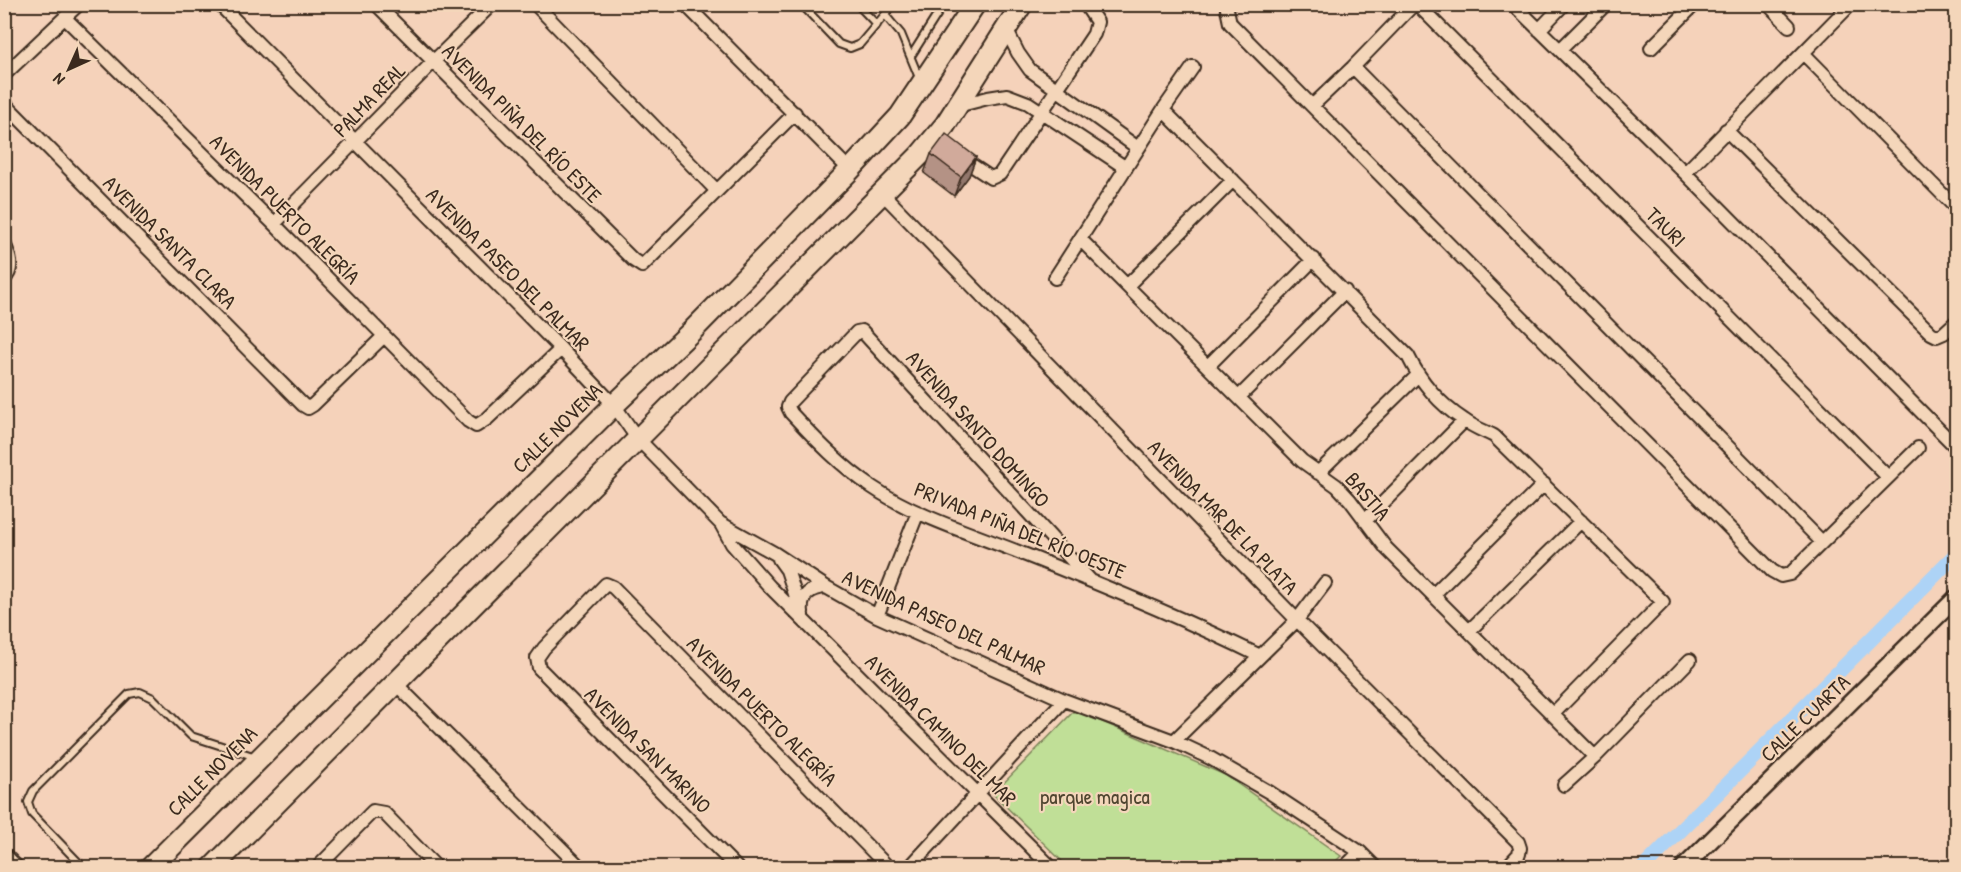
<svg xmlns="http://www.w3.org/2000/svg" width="1961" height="872" font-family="'Patrick Hand',sans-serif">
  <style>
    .green { fill: #c0df97; stroke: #7e845a; stroke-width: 1.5 }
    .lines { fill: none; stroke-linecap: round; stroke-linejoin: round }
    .canal { stroke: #add3f6; stroke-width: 15 }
    .service-casing { stroke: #3b2a1e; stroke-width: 10 }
    .minor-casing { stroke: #3b2a1e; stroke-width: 16 }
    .tertiary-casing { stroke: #3b2a1e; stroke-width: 20 }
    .primary-casing { stroke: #3b2a1e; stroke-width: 24 }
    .service { stroke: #f4d6ba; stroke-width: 6 }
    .minor { stroke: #f4d6ba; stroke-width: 12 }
    .tertiary { stroke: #f4d6ba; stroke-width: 15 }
    .primary { stroke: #f4d6ba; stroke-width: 20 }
    .wall { fill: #b49285; stroke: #3b2a1e; stroke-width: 1.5 }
    .shaded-wall { fill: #92776c; stroke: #3b2a1e; stroke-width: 1.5 }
    .building { fill: #d1aa9b; stroke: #3b2a1e; stroke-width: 1.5 }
    .labels { text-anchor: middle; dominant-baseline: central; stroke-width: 4.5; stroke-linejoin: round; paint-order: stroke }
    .street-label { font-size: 21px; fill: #3b2a1e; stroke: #f4d6ba }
    .park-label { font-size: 21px; fill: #4f4530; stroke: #f4d6ba }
  </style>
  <rect width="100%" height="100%" fill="#f5d2ba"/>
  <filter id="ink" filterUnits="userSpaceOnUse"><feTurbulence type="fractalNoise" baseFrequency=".0167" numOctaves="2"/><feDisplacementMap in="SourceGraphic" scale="12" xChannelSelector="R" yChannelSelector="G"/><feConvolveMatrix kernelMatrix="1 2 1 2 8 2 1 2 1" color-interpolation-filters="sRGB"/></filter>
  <g filter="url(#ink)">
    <path class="green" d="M1075,710L1225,775L1341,856L1329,868L1068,867L993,794Z"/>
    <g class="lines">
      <path class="canal" d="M1643,868L1956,554"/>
      <g class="service-casing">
        <path id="service" d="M801,4L839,44L850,48L860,44L894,4
          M857,4L877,25
          M885,15L901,34L920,80
          M911,56L944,4
          M84,868L32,814L28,802L33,791L129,694L140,692L153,698L191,736L256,757"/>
      </g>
      <g class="minor-casing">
        <path id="minor" d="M219,4L561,349L614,405L637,438L720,523L774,553L826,587L877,616L1064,700L1174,741L1210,758L1269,792L1360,852L1376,868
          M376,4L633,260L642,266L795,113
          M535,4L717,191
          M685,4L850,170
          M1228,4L1227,9L1230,23L1772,571L1781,576L1790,574L1918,448
          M1414,4L1353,67L1822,542
          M1417,4L1887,476
          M1513,4L1685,173L1956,447
          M1768,4L1789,26
          M66,19L274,224L468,421L476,426L487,419L561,349
          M1006,29L1018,53L1030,70L1138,148
          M1539,30L1564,4
          M1651,48L1695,4
          M1560,50L1606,4
          M1803,53L1956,208
          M4,75L79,4
          M4,103L303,405L308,408L313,405L383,337
          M957,106L988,98L1007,95L1028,103L1126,168
          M1312,106L1353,67
          M1163,110L1193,67
          M1726,130L1931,333L1937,336L1944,333L1956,322
          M961,158L991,178L1000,174L1094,34L1097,22L1085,4
          M1685,173L1851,4
          M882,193L1297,620L1518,842L1520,848L1519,854L1506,868
          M274,224L433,62L492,4
          M1081,240L1302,461L1337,486L1350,500L1386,548L1595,757
          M4,243C9,255 15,269 4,279
          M1055,278L1163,110L1408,356C1420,381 1440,405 1464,420C1473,427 1484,431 1494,436L1663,602L1553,714
          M1127,286L1233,180
          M1208,366L1314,259
          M1239,397L1345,291
          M1318,473L1417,376
          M1365,521L1464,421
          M721,524L732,544L770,587L1052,868
          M779,559L787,570L802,615
          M1090,580L862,331L857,332L790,402L788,407L791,413C817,441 841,466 872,487C918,518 974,534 1026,555C1105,586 1183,618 1260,656
          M1433,595L1544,484
          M802,612C800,595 811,588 826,587
          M877,616L918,512
          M1469,631L1581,521
          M394,682L581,868
          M1174,741L1297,620L1325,583
          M1564,785L1595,757L1690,660
          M4,854L18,868
          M317,868L373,811L384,813L437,868
          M737,868L539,668L537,658L544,648L606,584L613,587L889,868
          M909,868L1064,700
          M1344,868L1360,852"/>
      </g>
      <g class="tertiary-casing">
        <path id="tertiary" d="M1683,868L1956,598"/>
      </g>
      <g class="primary-casing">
        <path id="primary" d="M150,868L614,405L692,331L850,170L900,116L975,4
          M212,868L920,155L945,125L1022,4"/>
      </g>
      <use href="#service" class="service"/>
      <use href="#minor" class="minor"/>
      <use href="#tertiary" class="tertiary"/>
      <use href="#primary" class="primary"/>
    </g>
    <path class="wall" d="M931,154L976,157L969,176L954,196L924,173Z"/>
    <path class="shaded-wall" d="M976,157L969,176L954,196L961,177Z"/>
    <path class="building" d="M946,134L976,157L961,177L931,154Z"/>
  </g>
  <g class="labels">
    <g class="street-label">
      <text transform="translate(369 100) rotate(-46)">PALMA REAL</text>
      <text transform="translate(522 123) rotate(45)">AVENIDA PIÑA DEL RÍO ESTE</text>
      <text transform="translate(285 209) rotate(45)">AVENIDA PUERTO ALEGRÍA</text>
      <text transform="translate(1666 227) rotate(45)">TAURI</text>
      <text transform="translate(170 242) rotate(45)">AVENIDA SANTA CLARA</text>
      <text transform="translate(508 269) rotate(45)">AVENIDA PASEO DEL PALMAR</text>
      <text transform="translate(557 428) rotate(-45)">CALLE NOVENA</text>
      <text transform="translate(978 429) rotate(48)">AVENIDA SANTO DOMINGO</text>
      <text transform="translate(1368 496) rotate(49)">BASTIA</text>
      <text transform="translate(1223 517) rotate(46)">AVENIDA MAR DE LA PLATA</text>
      <text transform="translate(1020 530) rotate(22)">PRIVADA PIÑA DEL RÍO OESTE</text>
      <text transform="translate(944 622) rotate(25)">AVENIDA PASEO DEL PALMAR</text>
      <text transform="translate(762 711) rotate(45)">AVENIDA PUERTO ALEGRÍA</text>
      <text transform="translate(1805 718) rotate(-44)">CALLE CUARTA</text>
      <text transform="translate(941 730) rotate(45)">AVENIDA CAMINO DEL MAR</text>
      <text transform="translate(648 750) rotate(45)">AVENIDA SAN MARINO</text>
      <text transform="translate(212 771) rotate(-45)">CALLE NOVENA</text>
    </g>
    <g class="park-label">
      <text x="1095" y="796">parque magica</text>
    </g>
  </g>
  <rect width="1961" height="872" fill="none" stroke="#f4d6ba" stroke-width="24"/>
  <rect x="12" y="12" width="1937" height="848" fill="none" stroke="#3b2a1e" stroke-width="2" filter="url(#ink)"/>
  <g transform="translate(69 69) rotate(225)" stroke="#f4d6ba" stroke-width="4.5" paint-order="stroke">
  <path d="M0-4.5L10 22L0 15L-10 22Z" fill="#3b2a1e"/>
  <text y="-9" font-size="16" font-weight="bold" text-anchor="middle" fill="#3b2a1e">N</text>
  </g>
</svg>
